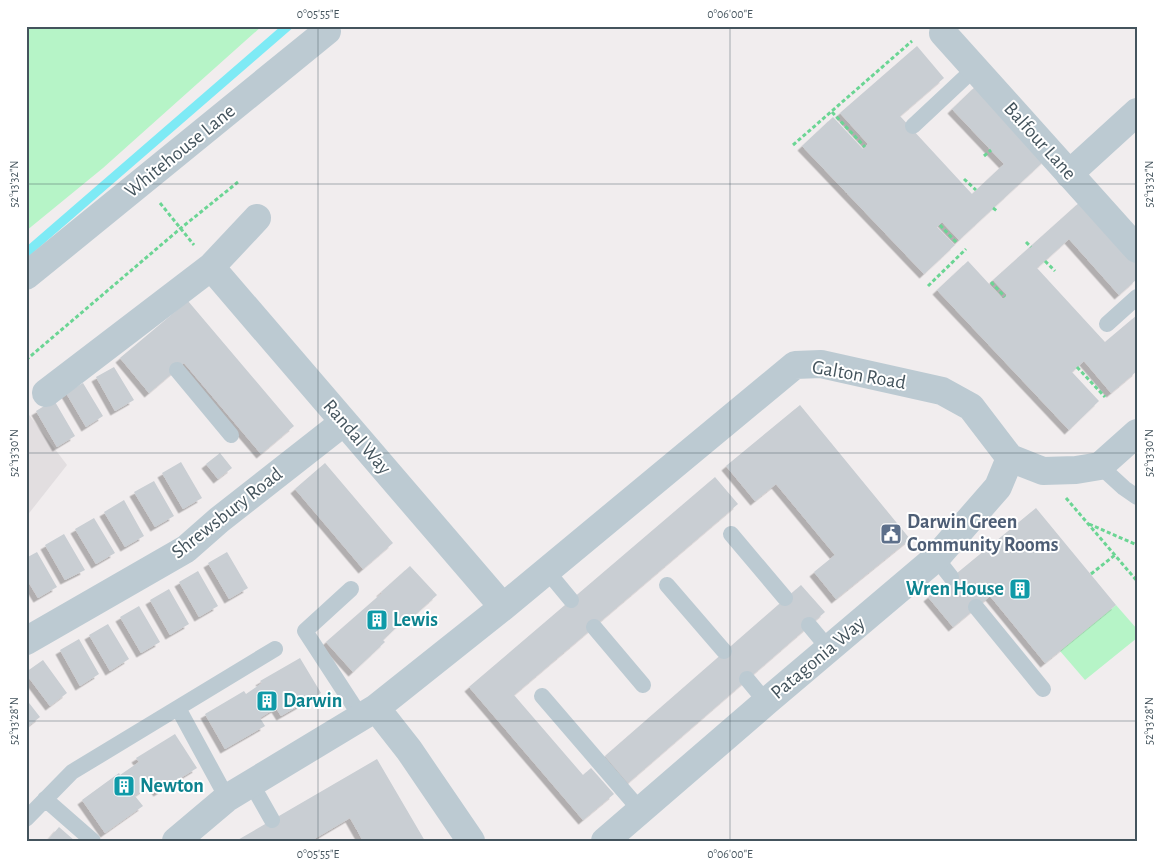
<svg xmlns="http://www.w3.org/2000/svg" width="1163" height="867" font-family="'Alegreya Sans',sans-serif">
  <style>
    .education { fill: #e2dee0 }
    .green { fill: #b6f4c7 }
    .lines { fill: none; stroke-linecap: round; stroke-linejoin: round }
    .stream { stroke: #7eeaf5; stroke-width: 9 }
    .building { fill: #c9ced3; filter: url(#shadow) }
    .path { stroke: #6bd594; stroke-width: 3; stroke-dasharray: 4 2.5; stroke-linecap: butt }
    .lane { stroke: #bccad2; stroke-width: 16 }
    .street { stroke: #bccad2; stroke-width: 28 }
    .ticks { fill: none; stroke: #44545d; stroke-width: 1; stroke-opacity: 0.45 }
    .labels { text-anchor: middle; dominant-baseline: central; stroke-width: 4; stroke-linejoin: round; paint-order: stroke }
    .street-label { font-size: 20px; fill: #44545d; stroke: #fff }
    .service-label { font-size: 20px; font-weight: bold; fill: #4e5e75; stroke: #fff; text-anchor: start }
    .culture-label { font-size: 20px; font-weight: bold; fill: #0d838f; stroke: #fff; text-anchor: start }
    .neatline { fill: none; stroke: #44545d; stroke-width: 2 }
    .ticks-label { font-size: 12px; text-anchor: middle; fill: #44545d }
  </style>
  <defs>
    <filter id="shadow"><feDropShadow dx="-4.5" dy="4.5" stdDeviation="0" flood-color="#0004"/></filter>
  </defs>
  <rect width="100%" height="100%" fill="#f1edee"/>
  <path class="education" d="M26,411L67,465L26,517Z"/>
  <path class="green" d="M26,26H262L103,168L26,231Z
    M1116,605L1137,629V638L1085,680L1060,651Z"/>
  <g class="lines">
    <path class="stream" d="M26,253L288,26"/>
  </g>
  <path class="building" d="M917,46L944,78L900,116L972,194L1004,164L952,109L977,85L1046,159L959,240L942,222L937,227L955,245L924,274L802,146L833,117L863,149L868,144L840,113Z
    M1081,201L1137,262V279L1119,295L1069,239L1037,268L1105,342L1137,315V371L1111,393L1084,361L1072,372L1099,401L1069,430L937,290L968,261L1003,299L1007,295L993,280Z
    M188,301L294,426L261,454L184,363L149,393L120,358Z
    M114,367L134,400L115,411L96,377Z
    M83,383L103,416L86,427L66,393Z
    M54,400L75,436L57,447L36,411Z
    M800,405L910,539L836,599L814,572L835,555L776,484L755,501L726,466Z
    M220,453L232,468L218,479L206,464Z
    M181,462L202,498L183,509L162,473Z
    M325,463L393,543L363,569L295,489Z
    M715,477L738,504L514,695L583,775L591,768L614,794L583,820L469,687Z
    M154,481L174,516L155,527L134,492Z
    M124,500L144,536L125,547L104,512Z
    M1036,508L1116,605L1045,663L990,596L953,627L928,597Z
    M94,518L115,553L96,564L75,529Z
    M64,534L85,570L65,580L45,545Z
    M37,552L57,587L38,598L26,578V558Z
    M227,552L248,588L229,599L208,563Z
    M410,566L437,595L408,621L406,618L383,640L385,642L353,672L326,642L382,593L381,592Z
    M198,571L218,606L199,617L179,582Z
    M801,585L825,612L628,783L605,756Z
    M169,589L189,624L170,635L150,600Z
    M139,606L160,642L141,653L120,617Z
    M108,624L129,659L110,671L89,635Z
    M79,639L99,674L80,686L60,650Z
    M300,658L321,693L281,716L276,708L260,718L265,726L225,749L205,714L244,691L246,694L262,683L260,681Z
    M43,660L67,693L50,706L26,674V672Z
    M26,699L40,717L26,728Z
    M175,734L197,768L158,792L152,783L135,796L143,806L105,833L82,800L119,773L120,775L139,762L136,758Z
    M377,759L425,841H363L350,818L311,841H236Z
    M59,827L75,841H47Z"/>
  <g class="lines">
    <path class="path" d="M832,112L865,147
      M793,145L912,41
      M984,156L991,150
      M964,179L976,190
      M160,203L194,245
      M993,208L997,211
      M940,225L957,243
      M1026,242L1031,247
      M1045,261L1055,271
      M991,282L1005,297
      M928,286L966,249
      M26,360L181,228L238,182
      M1077,367L1105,397
      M1066,498L1137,581
      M1089,524L1137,545
      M1091,574L1115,555"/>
    <path class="lane" d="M913,126L975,68
      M1107,324L1137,297
      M177,370L231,435
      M1100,466L1124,488L1137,497
      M731,534L785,598
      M936,558L951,577
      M547,571L571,600
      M667,585L724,651
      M351,589L305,631L361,717
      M976,607L1043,689
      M809,625L829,649
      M594,627L643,685
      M747,679L766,702
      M542,696L641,811
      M178,708L227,798
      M251,783L272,820
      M45,799L93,841
      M26,819L72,772L275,649"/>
    <path class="street" d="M943,33L1137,249
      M1069,174L1137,112
      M211,267L503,607
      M26,276L327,31
      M46,393L211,267L257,218
      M26,641L186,549L219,520L344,422
      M376,708L409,750L471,841
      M176,841L227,798L376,708L503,607L795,365L821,364L942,391L971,407L1010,458L1043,471L1076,470L1100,466L1137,433
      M605,841L766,702L936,558L998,487L1010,458"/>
  </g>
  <path class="ticks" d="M318,26V841M730,26V841M26,184H1137M26,453H1137M26,721H1137"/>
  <defs>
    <g id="civic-square" transform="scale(1.125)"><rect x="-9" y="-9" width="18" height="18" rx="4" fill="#5c6f8a" stroke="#fff"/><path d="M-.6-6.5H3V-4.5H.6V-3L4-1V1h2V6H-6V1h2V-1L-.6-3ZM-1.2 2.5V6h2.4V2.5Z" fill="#fff"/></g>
    <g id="building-square" transform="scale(1.125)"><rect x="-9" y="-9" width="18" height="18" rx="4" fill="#0f9aa8" stroke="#fff"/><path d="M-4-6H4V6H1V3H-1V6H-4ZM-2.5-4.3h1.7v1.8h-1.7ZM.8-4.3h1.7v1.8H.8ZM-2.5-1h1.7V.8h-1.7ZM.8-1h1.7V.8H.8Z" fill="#fff"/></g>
  </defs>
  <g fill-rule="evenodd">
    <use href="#civic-square" x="891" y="534"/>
    <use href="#building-square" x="1020" y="589"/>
    <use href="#building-square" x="377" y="620"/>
    <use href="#building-square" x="267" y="701"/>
    <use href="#building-square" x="124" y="786"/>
  </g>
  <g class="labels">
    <g class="street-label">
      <text transform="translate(1040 141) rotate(48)">Balfour Lane</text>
      <text transform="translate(180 151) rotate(-39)">Whitehouse Lane</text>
      <text transform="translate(859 375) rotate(10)">Galton Road</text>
      <text transform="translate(357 437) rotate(49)">Randal Way</text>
      <text transform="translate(227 513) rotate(-38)">Shrewsbury Road</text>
      <text transform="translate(818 658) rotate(-40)">Patagonia Way</text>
    </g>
    <g class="service-label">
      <text x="907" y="522">Darwin Green<tspan x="907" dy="23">Community Rooms</tspan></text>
    </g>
    <g class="culture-label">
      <text x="1004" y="589" text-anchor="end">Wren House</text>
      <text x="393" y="620">Lewis</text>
      <text x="283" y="701">Darwin</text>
      <text x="140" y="786">Newton</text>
    </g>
  </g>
  <rect width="1163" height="867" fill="none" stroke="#ffffff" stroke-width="55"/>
  <rect x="28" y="28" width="1108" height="812" class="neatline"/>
  <g class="ticks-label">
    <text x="318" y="18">0°05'55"E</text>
    <text x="730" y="18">0°06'00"E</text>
    <text transform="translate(14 184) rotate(-90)" y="4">52°13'32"N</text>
    <text transform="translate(1149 184) rotate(-90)" y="4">52°13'32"N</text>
    <text transform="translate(14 453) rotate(-90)" y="4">52°13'30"N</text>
    <text transform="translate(1149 453) rotate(-90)" y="4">52°13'30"N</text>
    <text transform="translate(14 721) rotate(-90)" y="4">52°13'28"N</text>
    <text transform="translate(1149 721) rotate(-90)" y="4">52°13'28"N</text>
    <text x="318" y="858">0°05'55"E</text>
    <text x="730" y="858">0°06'00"E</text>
  </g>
</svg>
